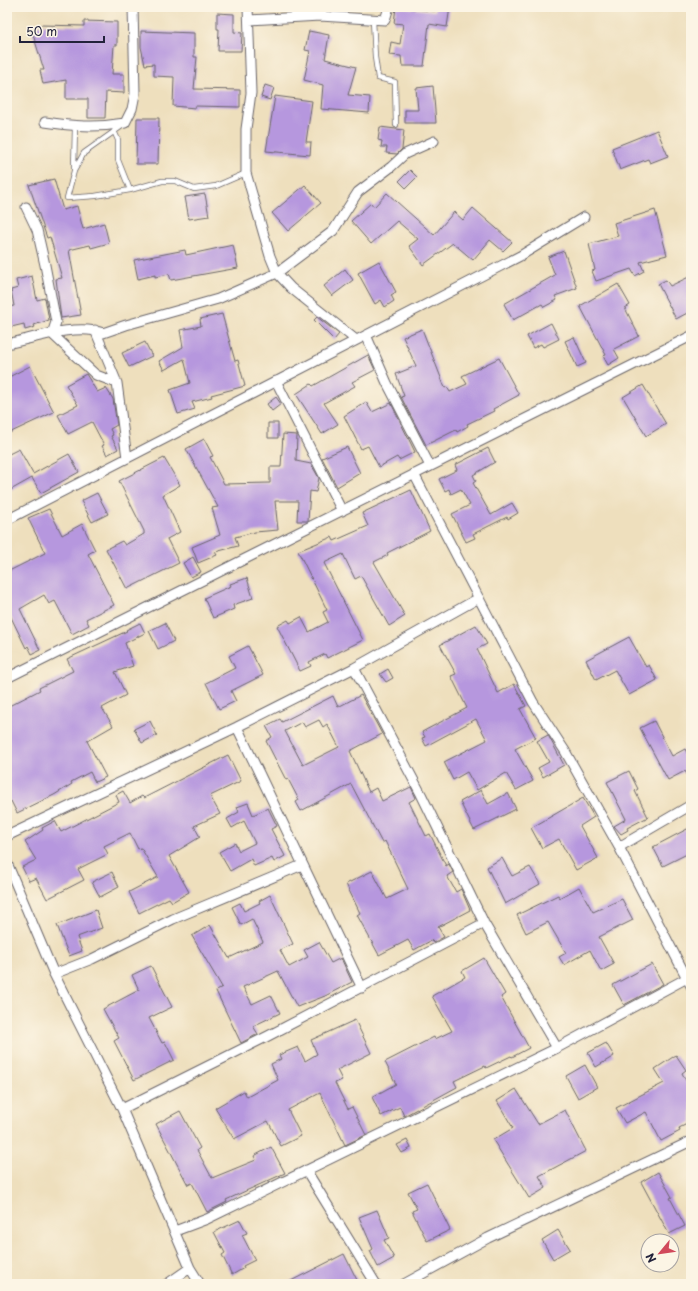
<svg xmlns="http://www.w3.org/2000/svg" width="698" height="1291" font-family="'Playpen Sans',sans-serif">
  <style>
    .building { fill: #b697de; fill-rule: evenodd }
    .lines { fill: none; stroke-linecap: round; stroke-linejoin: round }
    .service-casing { stroke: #696468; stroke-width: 6 }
    .minor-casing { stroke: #696468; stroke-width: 11 }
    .service { stroke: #fff; stroke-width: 4.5 }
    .minor { stroke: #fff; stroke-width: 9 }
  </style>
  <rect width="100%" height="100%" fill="#fcf5e5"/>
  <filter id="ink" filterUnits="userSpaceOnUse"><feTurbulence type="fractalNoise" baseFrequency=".025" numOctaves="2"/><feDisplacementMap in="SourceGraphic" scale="8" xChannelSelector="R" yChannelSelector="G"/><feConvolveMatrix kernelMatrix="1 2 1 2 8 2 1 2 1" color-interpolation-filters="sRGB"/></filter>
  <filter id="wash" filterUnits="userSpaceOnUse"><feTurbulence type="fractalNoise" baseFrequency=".012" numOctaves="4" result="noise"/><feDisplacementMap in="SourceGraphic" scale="16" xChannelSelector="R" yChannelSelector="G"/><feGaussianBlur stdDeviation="0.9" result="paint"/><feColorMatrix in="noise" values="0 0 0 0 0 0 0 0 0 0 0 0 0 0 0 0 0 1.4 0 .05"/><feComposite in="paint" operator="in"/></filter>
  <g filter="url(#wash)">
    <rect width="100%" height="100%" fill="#eedfbd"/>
    <g id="blocks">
      <path class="building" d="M396,7L435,11V7H450L447,27L429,24L424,66H402L401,56L389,55L391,42L400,44L403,24L394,23Z
        M217,13L234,14V32L242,33L241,51H218L219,29H217Z
        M84,21L117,22V45H114L112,74H124V93L106,92L105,118H88V99H66V80L43,84L40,70H44L31,28L40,25L84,26Z
        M141,31L194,33V57H197L194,89L240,90V107L195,106V108L173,106L174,77L154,76V64L145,65L141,47Z
        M309,31L329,35L325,59L356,67L348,95L370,97L369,113L321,109L323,85L304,80L310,51L305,50Z
        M265,85L274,88L270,100L261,97Z
        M433,86L436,123H405V110H418L416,88Z
        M275,96L312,101L306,142H311L310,155L266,151Z
        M137,118H159L158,164H136Z
        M380,127L404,130L402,149L397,154L386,153L387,147H381L382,141L378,140Z
        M657,130L668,156L650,163L648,159L620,170L612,148Z
        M410,170L417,177L406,188L399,181Z
        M54,179L63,210L77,206L83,229L104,223L109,243L91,248L90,245L69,250L81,315L61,318L56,279L62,278L50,237L47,238L29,185Z
        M305,185L321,203L288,231L272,213Z
        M387,193L434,235L454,212L463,220L473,208L512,242L503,251L490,240L473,260L453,243L423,265L409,246L418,239L397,221L371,244L351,221L371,203L374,207Z
        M205,194L209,216L189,219L185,197Z
        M655,210L667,255L640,262L644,271L635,276L631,269L596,281L592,271L595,270L589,244L618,236L614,223Z
        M233,245L238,268L171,280L169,274L155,277V275L138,279L134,260L185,250L186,255Z
        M564,251L577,288L555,296L557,300L544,307L542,304L513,320L504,304L555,275L548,257Z
        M379,261L396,292L391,295L394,301L385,307L381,300L375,304L358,273Z
        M345,269L353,280L332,296L324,286Z
        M32,276L37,300L45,298L49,320L34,325L35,327L25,330L24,324L7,328V307L14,306L11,290L18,288L16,280Z
        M691,276V311L676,319L658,284L666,280L670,286Z
        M618,284L630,305L625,308L639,336L614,349L619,358L608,365L603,356L606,355L580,306Z
        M222,314L235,361L238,360L245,386L211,395L212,397L192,402L195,409L178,414L170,390L190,383L184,359L164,370L159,361L183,347L180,330L201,326L200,319Z
        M317,317L339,334L334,340L314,320Z
        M551,323L559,339L543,347L541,344L533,348L527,336Z
        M422,329L445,388L447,387L450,392L467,384L462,376L499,358L519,395L493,409L494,411L467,424L468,426L457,432L456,430L426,445L401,397L404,396L396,374L416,366L403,337Z
        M574,337L586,363L577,367L565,341Z
        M145,342L152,356L129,367L122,353Z
        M368,355L375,370L352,382L355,386L324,403L338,424L322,434L296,394L311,384L313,386Z
        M30,366L54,412L7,434V378Z
        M86,374L97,392L106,388L113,399L117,425L110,429L113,435L111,436L118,449L107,455L102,446L104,445L92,422L68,434L58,415L78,405L66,385Z
        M643,385L666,424L646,436L623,397Z
        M276,397L281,404L272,411L267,404Z
        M366,402L372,412L391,403L415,452L399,460L397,457L379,467L368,446L361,449L344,416Z
        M268,423H278V438H268Z
        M283,434L297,435L296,461L311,464L319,478L316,492L310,491L308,521H297L298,501H275L278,530L255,532L235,537L238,546L215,552L217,555L198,563L192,547L220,535L212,508L218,507L186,449L204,439L213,456L210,457L224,484L270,483V467H281Z
        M347,447L360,473L337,487L322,458Z
        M488,448L495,462L473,475L476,481L473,483L491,515L512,503L518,513L508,519L507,517L473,534L475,538L466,542L452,514L470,505L461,489L451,494L449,489L445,491L439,479L457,470L455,465Z
        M19,449L33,474L69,454L79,472L41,493L32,478L7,492V455Z
        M164,458L180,485L163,495L180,532L167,539L179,563L127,589L106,549L122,541L125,545L144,534V531L119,481Z
        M411,490L430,531L387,553L388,555L374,562L405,616L389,626L361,576L355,579L343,554L324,563L363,640L327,658L325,654L309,662L311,666L300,671L277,626L288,620L290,623L301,617L309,632L328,622L323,612L327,610L298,551L332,537L334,541L368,526L362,513Z
        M97,493L108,514L92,522L81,501Z
        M49,509L62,535L82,524L95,550L88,554L114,605L86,619L89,625L72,634L55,601L49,604L44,595L20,609L40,650L32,654L28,646L26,648L7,609V572L45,553L28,518Z
        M193,557L201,572L191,577L183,563Z
        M247,578L253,598L233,605L234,609L213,618L204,598L231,586L230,584Z
        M140,623L145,633L125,643L133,666L115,672L126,695L102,708L113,726L87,741L106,777L95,782L90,772L71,782L72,784L54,795L17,813L11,801L7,803V707L40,690L39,688L73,671L67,659L127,631L126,630Z
        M165,623L174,641L158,649L149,631Z
        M476,625L487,644L477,649L498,693L514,684L526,706L520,709L536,738L515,749L533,781L516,790L506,773L477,790L467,772L453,780L444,762L487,740L476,719L426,746L422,738L425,737L422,732L467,708L451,676L456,674L440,645Z
        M629,637L646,667L649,665L657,680L629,695L615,670L596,680L586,660Z
        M248,646L263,675L231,691L236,701L219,709L206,683L235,668L229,656Z
        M388,669L393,678L386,682L380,674Z
        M361,695L382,734L350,751L369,792L376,788L382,801L411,787L416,798L409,802L426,836L430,834L446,866L449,864L453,872L447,876L456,892L461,889L470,910L438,927L444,937L433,943L432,940L414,950L408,940L379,955L357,915L360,913L346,884L372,871L387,899L408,889L385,841L382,843L351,784L301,811L296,802L299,800L288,779L286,780L266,741L272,737L266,726L280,719L282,722L333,696L338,707ZM319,720L323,727L327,724L339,747L303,765L285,731L302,722L305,727Z
        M150,721L157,735L142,743L134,729Z
        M654,721L672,756L685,749L691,760V781L685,771L668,780L640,728Z
        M548,735L564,765L543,777L538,768L549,762L537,741Z
        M228,755L241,781L210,796L220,814L194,826L200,837L169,856L189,892L172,902L169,898L139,913L129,892L158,877L141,848L138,849L130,833L104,846L108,854L78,869L84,880L47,899L36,878L29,881L22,867L36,860L25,842L43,830L42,828L55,821L61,832L119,802L116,795L123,791L130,803L142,796L144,798Z
        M629,771L638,789L635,791L648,817L627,828L628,830L621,834L614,826L626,819L607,782Z
        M481,790L488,804L508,793L516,809L474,830L460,802Z
        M583,798L594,817L580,826L598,858L576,870L559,839L542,848L531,828Z
        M248,803L253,815L268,808L277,826L271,829L285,856L274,862L272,858L254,866L251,859L230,871L219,852L235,843L239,851L255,843L244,821L232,828L227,819L239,812L237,807Z
        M691,827V852L663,866L653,847Z
        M502,858L512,876L530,867L540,884L505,904L487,867Z
        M112,872L119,887L100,897L92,882Z
        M579,887L593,912L622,899L633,920L599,937L614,964L601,971L590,950L564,965L559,957L566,953L548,922L526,933L517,915L558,895L560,898Z
        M270,895L293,944L280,950L289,967L308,957L304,950L319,942L331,963L341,958L352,982L325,996L297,1007L278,971L243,987L252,1004L271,995L280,1013L253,1026L258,1034L241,1043L216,991L222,987L192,936L210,925L229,958L263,942L252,919L241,925L232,907L240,903L244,911L260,903L259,901Z
        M96,910L102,928L77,937L82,951L69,956L57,925Z
        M484,958L505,994L501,997L529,1048L512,1057L511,1056L486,1068L485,1066L454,1081L457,1087L404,1116L400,1107L381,1116L372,1097L396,1084L385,1062L434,1037L435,1039L452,1031L432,996L465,977L462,971Z
        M652,964L663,984L624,1005L613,985Z
        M151,966L172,1007L149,1018L162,1043L165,1042L174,1060L134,1080L114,1041L119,1038L103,1009L139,990L132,975Z
        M355,1020L371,1053L337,1070L342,1080L335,1083L348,1109L352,1107L366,1135L345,1145L320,1093L288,1110L301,1136L281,1146L268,1121L234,1139L215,1108L244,1091L247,1097L278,1080L271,1064L281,1059L279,1055L298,1047L305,1061L317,1054L311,1040Z
        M606,1043L614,1056L596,1067L588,1053Z
        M676,1055L686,1070L682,1073L691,1090V1122L679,1128L680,1131L661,1141L646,1112L625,1123L616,1108L664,1083L655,1069Z
        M585,1065L597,1087L578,1098L566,1076Z
        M516,1089L538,1124L565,1110L586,1151L539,1176L546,1188L529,1198L493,1140L513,1128L497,1101Z
        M180,1111L200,1148L197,1150L212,1178L256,1160L254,1156L271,1147L285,1173L226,1200L227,1202L207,1212L192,1183L188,1185L156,1124Z
        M407,1140L411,1148L402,1153L397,1145Z
        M658,1172L672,1197L670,1198L685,1226L669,1234L641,1182Z
        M427,1183L450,1230L427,1241L412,1211L417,1209L408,1192Z
        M377,1210L389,1238L384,1240L394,1258L378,1267L370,1251L373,1249L359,1217Z
        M240,1220L247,1233L242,1235L255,1260L243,1266L244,1268L232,1275L222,1255L225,1253L214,1232Z
        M558,1230L570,1249L553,1259L542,1240Z
        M344,1254L359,1284H285Z"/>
    </g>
  </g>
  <g filter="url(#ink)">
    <use href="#blocks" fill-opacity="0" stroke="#696468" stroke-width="1"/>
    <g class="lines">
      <g class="service-casing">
        <path id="service" d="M373,20L375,57L378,78L395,82L396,125
          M122,126L84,153L74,171L67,198L95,196L130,190L162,181H175L194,189L216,186L246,173
          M114,131L118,140V160L130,190
          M74,169L75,127"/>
      </g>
      <g class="minor-casing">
        <path id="minor" d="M248,7L251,93L246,129V173L270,256L277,273L291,288L356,340
          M249,20L320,16L385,20L389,7
          M45,122C72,126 97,128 125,123L132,109L135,94L133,7
          M26,207L37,230L45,265L56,322L52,334L96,375L117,383
          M95,330L117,383L127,458
          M366,335L387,383L430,466
          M7,344C35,338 77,323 103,333L126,325L218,299L277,273L333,231L358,192L391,167L405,154L434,141
          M276,381L342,511
          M414,474L533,702L565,751L619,847L691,986
          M7,520L520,256L584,217
          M354,668L421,794L484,923L557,1048
          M7,678L691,336
          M237,727L362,988
          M7,836L237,727L354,668L479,598
          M619,847L691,805
          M7,863L54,974L122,1109L190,1268L200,1284
          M54,974L92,959L173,919L302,865
          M122,1109L268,1036L484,923
          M306,1170L376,1284
          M175,1231L207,1219L557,1048L687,978
          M167,1284L190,1268
          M404,1284L488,1238L691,1141"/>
      </g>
      <use href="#service" class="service"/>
      <use href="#minor" class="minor"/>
    </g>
  </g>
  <rect width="698" height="1291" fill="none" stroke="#fcf5e5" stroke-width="24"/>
  <g transform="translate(660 1253) rotate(241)"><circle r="19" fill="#fcf5e5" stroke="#a5a1a1"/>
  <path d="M0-3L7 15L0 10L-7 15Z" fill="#d1495b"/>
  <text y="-6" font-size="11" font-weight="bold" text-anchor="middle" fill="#22223b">N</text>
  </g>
  <path d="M20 36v6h84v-6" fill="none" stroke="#22223b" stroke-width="2"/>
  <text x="26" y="36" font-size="12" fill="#22223b" stroke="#fcf5e5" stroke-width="3" paint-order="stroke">50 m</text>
</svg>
